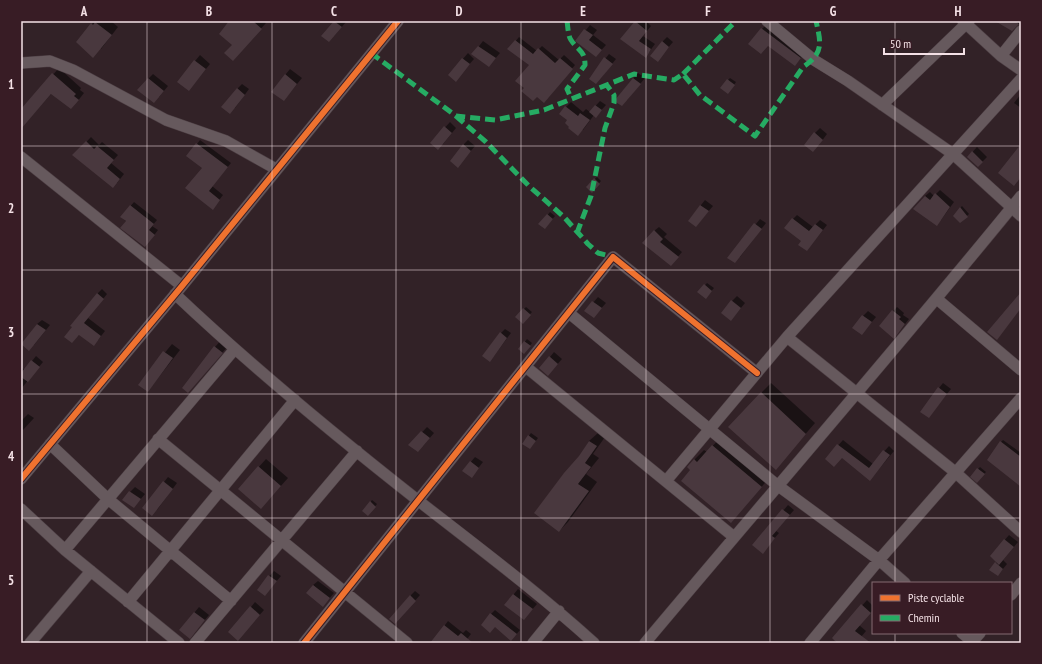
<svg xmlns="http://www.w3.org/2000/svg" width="1042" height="664" font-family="'PT Sans Narrow',sans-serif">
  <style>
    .shadow { fill: #0007 }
    .building { fill: #49383e }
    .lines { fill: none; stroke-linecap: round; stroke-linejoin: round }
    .street-casing { stroke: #4d3f44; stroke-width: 12 }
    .street { stroke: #66595d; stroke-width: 11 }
    .quiet { stroke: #26ab63; stroke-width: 5; stroke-dasharray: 10 5; stroke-linecap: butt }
    .cycleway-casing { stroke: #381c25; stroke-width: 8 }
    .cycleway { stroke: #ef722f; stroke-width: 6 }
    .grid { fill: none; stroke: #f4e1e6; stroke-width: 1; stroke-opacity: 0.55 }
    .neatline { fill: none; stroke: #f4e1e6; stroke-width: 1.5 }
    .grid-label { font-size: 13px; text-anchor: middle; font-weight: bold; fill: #f4e1e6 }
  </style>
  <rect width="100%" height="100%" fill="#322227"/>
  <path class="shadow" d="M95,21H111L118,27L101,49L92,24Z
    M230,21H263L266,23L237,55Z
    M335,21L346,22L334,36L323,35Z
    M637,21H646L651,26L643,36L655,44L646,56L621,39Z
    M1001,21H1021V23L1018,24Z
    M767,24L805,53L795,65L768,45L762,29Z
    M590,25L597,30L593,35L606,45L596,56L577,41Z
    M519,37L537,51L542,46L559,60L564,55L575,65L548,98L525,88L531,65L509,49Z
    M667,37L673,42L662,55V42Z
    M483,41L500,53L489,66L473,54Z
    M468,53L474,59L460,75H449Z
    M609,54L616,59L600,79L590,78Z
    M200,55L210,64L193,85L178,82Z
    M59,68L81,88L80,90L84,93L77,102L52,93L21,128V110Z
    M290,69L302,78L288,95L272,91Z
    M638,73L645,78L627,100H615Z
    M153,74L168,86L159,97L148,79Z
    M730,78L736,82L730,91L728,80Z
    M242,84L249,89L235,108L237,89Z
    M1021,94V108L1014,103Z
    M600,101L606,105L596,116L594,115L583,130L569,120L566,107L571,102L583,112L586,109L590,112Z
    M450,122L456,128L443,144L431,143Z
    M820,128L827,134L818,146L815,133Z
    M91,137L99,145L102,142L118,155L111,163L124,174L117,183L74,155Z
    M200,140L231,163L212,186L223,195L213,208L197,144Z
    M468,140L475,146L458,166L463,145Z
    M977,147L987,157L978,166L968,157Z
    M597,177L601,181L592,191L587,186Z
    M940,190L954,202L941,220L925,196L930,192L934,196Z
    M705,200L713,206L696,226L689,220Z
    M134,202L157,220L152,226L158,230L149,242L121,217Z
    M962,206L969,214L960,222V208Z
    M550,212L555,216L545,228L540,224Z
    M797,215L813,227L820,220L827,225L807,250L793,219Z
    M760,219L766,223L740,257H729Z
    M659,227L667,234L664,237L682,252L671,265L654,231Z
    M707,283L714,288L708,295L699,292Z
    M102,289L107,294L88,318L105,331L98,340L80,334L77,337L97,294Z
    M737,296L745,303L731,320L732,301Z
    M598,297L606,303L598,312L586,311Z
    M526,307L532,312L522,323L516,317Z
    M897,307L904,313L903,315L909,319L898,333L880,326Z
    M868,311L876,317L866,329L863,316Z
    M42,320L50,325L34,345L37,324Z
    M505,329L511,333L494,356L501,333Z
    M222,339L229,345L188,392L215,347Z
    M527,339L532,343L526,351L519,349Z
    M172,344L180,350L148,391L139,384Z
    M554,352L562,359L548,375L550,357Z
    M36,356L43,362L21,389V367L25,370Z
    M771,383L815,423L776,468L761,393Z
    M943,383L951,389L928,417L939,388Z
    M28,414L34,418L23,430L21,428V421Z
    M427,427L434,433L423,446L410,445Z
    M531,433L538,438L532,446L523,443Z
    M598,433L605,437L593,454L599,458L586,474L597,482L568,522L559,531L580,456L589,441Z
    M723,435L771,476L731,522L692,470L694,460L704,450L707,452Z
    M843,440L873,464L889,446L894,451L874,475L842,457L826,459Z
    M1003,440L1021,453V477L1001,442Z
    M475,457L483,462L476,471L464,470Z
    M266,459L288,478L261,508L239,489Z
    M980,467L986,472L979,479L978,469Z
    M168,477L177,483L157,510L164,482Z
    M135,487L145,494L134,507L130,492Z
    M372,500L377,504L368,515L363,511Z
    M788,505L794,510L776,531L779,533L767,547L754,545Z
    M1009,535L1018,542L1003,560L1007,564L998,575L991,570L997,562L991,556Z
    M274,571L281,576L265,595L258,589Z
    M318,581L334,593L328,600L313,585Z
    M518,589L537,604L524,619L505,605Z
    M415,591L420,595L400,618L410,596Z
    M867,600L873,606V610L859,625L866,631L856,643H834L836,640L833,638Z
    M255,602L264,610L242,635L251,607Z
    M199,607L209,615L194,633L180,630Z
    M495,610L520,630L515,636L495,626L491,614Z
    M448,621L463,633L466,630L471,634L464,643H451L439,633Z"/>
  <path class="building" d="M229,21H253L262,29L233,61L224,53L232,45L219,34Z
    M334,21L342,27L329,42L321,36Z
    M635,21L647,31L639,41L651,49L646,58L620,39Z
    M995,21H1015L1019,24L1012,31Z
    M95,22L112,35L93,58L76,42L91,23L93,25Z
    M761,28L801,58L795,66L768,46L761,54L748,44Z
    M584,29L593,35L589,40L602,50L596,57L575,41Z
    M515,40L533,54L538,48L555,63L560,58L573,69L544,103L537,97L533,101L521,91L524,88L515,81L529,65L507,49Z
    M662,41L669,47L658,62L650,56Z
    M478,46L496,58L489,67L471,54Z
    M604,57L613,64L596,84L589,79Z
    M462,58L470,64L456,82L448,75Z
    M194,60L206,69L189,91L177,82Z
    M52,73L76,94L74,96L79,100L71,109L51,94L21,129V109Z
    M285,74L297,84L284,101L271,92Z
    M148,78L164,91L154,103L137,90Z
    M633,78L641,84L622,106L614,101Z
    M727,79L735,85L728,94L720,88Z
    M237,88L245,95L230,114L221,107Z
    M595,105L602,110L596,118L589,112Z
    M565,106L578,116L580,113L590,120L578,136L568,128L569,127L565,123L567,120L559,114Z
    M444,126L452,133L438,150L430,143Z
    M814,132L823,140L813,152L804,145Z
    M86,141L94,149L97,146L114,160L107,168L120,179L113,188L72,155Z
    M196,143L228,167L209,191L220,200L213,210L185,188L202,168L186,156Z
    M463,144L471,151L458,168L450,161Z
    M1021,144V177L1014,186L998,173Z
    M972,151L983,162L978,167L967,157Z
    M594,178L600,184L592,193L586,187Z
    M935,193L950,207L937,226L913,209L925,196L930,200Z
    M130,205L154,224L149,230L155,235L145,247L120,228L126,221L120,217Z
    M700,205L709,211L696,227L688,221Z
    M960,207L968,217L960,223L953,216Z
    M547,214L553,219L545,229L538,224Z
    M792,218L809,231L815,224L823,230L807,251L798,245L801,241L784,228Z
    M754,223L762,229L735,263L727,258Z
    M654,230L663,239L660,242L679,257L671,266L642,243Z
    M704,284L712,291L706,299L697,292Z
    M1021,292V308L997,340L987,332Z
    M97,293L104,299L84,323L101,336L94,346L79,335L72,343L64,337L72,327L70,326Z
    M731,300L741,308L731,321L721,313Z
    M592,301L602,308L594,318L584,311Z
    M523,308L531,315L523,324L515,317Z
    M892,310L901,317L899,319L905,324L894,339L879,326Z
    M862,315L872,322L862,335L852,328Z
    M37,324L46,330L29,351L21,344Z
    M500,332L507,338L490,362L482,356Z
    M524,341L531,346L524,354L518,349Z
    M214,346L223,353L188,393L182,388Z
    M163,351L173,358L148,392L138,385Z
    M549,356L558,364L548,376L539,368Z
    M31,360L40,367L28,382L21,377V373Z
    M938,387L947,394L929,418L920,412Z
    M761,392L806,434L776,470L728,427Z
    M421,431L430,438L418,452L408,445Z
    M528,435L536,441L530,449L522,444Z
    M589,441L597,446L585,463L591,467L578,484L589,491L559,532L534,513L564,473L579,456Z
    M1000,441L1021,457V487L987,460Z
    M837,444L869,468L883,450L890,455L870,481L842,458L834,467L825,459Z
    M712,445L762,487L731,523L681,481L690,470L687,467L694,459L697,462Z
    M470,461L479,468L472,478L462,471Z
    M258,466L281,486L261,509L238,489Z
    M977,468L985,474L977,483L970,477Z
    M163,481L173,489L152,516L142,508Z
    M129,491L141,499L134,508L122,500Z
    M370,501L376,507L368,516L362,511Z
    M782,509L790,515L772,536L775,538L763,554L752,545Z
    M1004,539L1014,547L999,565L990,556Z
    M995,562L1003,569L998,576L989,570Z
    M268,575L277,581L265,596L257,590Z
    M313,585L330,598L323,607L306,593Z
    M513,594L533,609L524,620L504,605Z
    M410,595L416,601L395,624L389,619Z
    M861,604L871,613L855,631L871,643H837L832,638Z
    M250,606L260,615L238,641L228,632Z
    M194,612L205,620L190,639L179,630Z
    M490,613L517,634L511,641L495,627L490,633L481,625Z
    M444,625L458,636L461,633L473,643H430Z"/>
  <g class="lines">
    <g class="street-casing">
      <path id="street" d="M767,21L814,60L848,81L953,154L1021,216
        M963,21L1001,56L1021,70
        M1001,56L1021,31
        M21,63L50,61L73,70L166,120L226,141L276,169
        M882,105L969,21
        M21,157L182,286
        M175,294C253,368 336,436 420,502C479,548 539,593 594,643
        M937,299L1021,370
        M569,313L777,485L879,560L905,583
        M787,337L955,472L1021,532
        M526,367L734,537
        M158,439L407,643
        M50,444L108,499L231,601
        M21,479L182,286L398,21
        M666,481L787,337L1021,79
        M21,509L65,550L179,643
        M65,550L234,350
        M1011,595L1021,583
        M128,602L295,400
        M962,633L974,643
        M30,643L91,571
        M195,643L357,451
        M304,643L613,257L757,373
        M533,643L559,611
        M645,643C770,494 898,347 1021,196
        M810,643L879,560L1021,398
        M971,643L980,633"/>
    </g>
    <use href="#street" class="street"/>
    <path class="quiet" d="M567,21C568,27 568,36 571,40C578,51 585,50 585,65L567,89L571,98
      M371,53L456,116L495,120L544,110L634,74L674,80L683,74L700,95L755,136L803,67C824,53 821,43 816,21
      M683,74L736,21
      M456,116L486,142L529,186L564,217L588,244L598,253L613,257
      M577,233L591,196L605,128L614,103V95L606,84"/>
    <g class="cycleway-casing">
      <path id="cycleway" d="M21,479L182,286L398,21
        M304,643L613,257L757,373"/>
    </g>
    <use href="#cycleway" class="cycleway"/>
  </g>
  <path class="grid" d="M147,21V643M272,21V643M396,21V643M521,21V643M646,21V643M770,21V643M895,21V583M21,146H1021M21,270H1021M21,394H1021M21,518H1021M895,633V643"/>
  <rect width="1042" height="664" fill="none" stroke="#381c25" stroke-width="44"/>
  <rect x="872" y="582" width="140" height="52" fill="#381c25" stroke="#836b72"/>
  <rect x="880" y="595" width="20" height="6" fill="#ef722f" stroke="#836b72"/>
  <text x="908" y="602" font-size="12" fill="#f4e1e6">Piste cyclable</text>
  <rect x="880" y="615" width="20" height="6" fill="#26ab63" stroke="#836b72"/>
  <text x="908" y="622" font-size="12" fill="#f4e1e6">Chemin</text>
  <path d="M884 48v6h80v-6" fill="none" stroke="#f4e1e6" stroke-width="2"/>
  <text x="890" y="48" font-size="12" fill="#f4e1e6" stroke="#381c25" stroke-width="3" paint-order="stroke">50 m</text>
  <rect x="22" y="22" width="998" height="620" class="neatline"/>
  <g class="grid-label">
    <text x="84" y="16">A</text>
    <text x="209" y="16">B</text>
    <text x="334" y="16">C</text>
    <text x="459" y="16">D</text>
    <text x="583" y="16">E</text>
    <text x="708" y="16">F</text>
    <text x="833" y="16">G</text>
    <text x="958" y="16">H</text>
    <text x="11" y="89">1</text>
    <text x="11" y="213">2</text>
    <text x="11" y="337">3</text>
    <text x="11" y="461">4</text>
    <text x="11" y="585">5</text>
  </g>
</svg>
